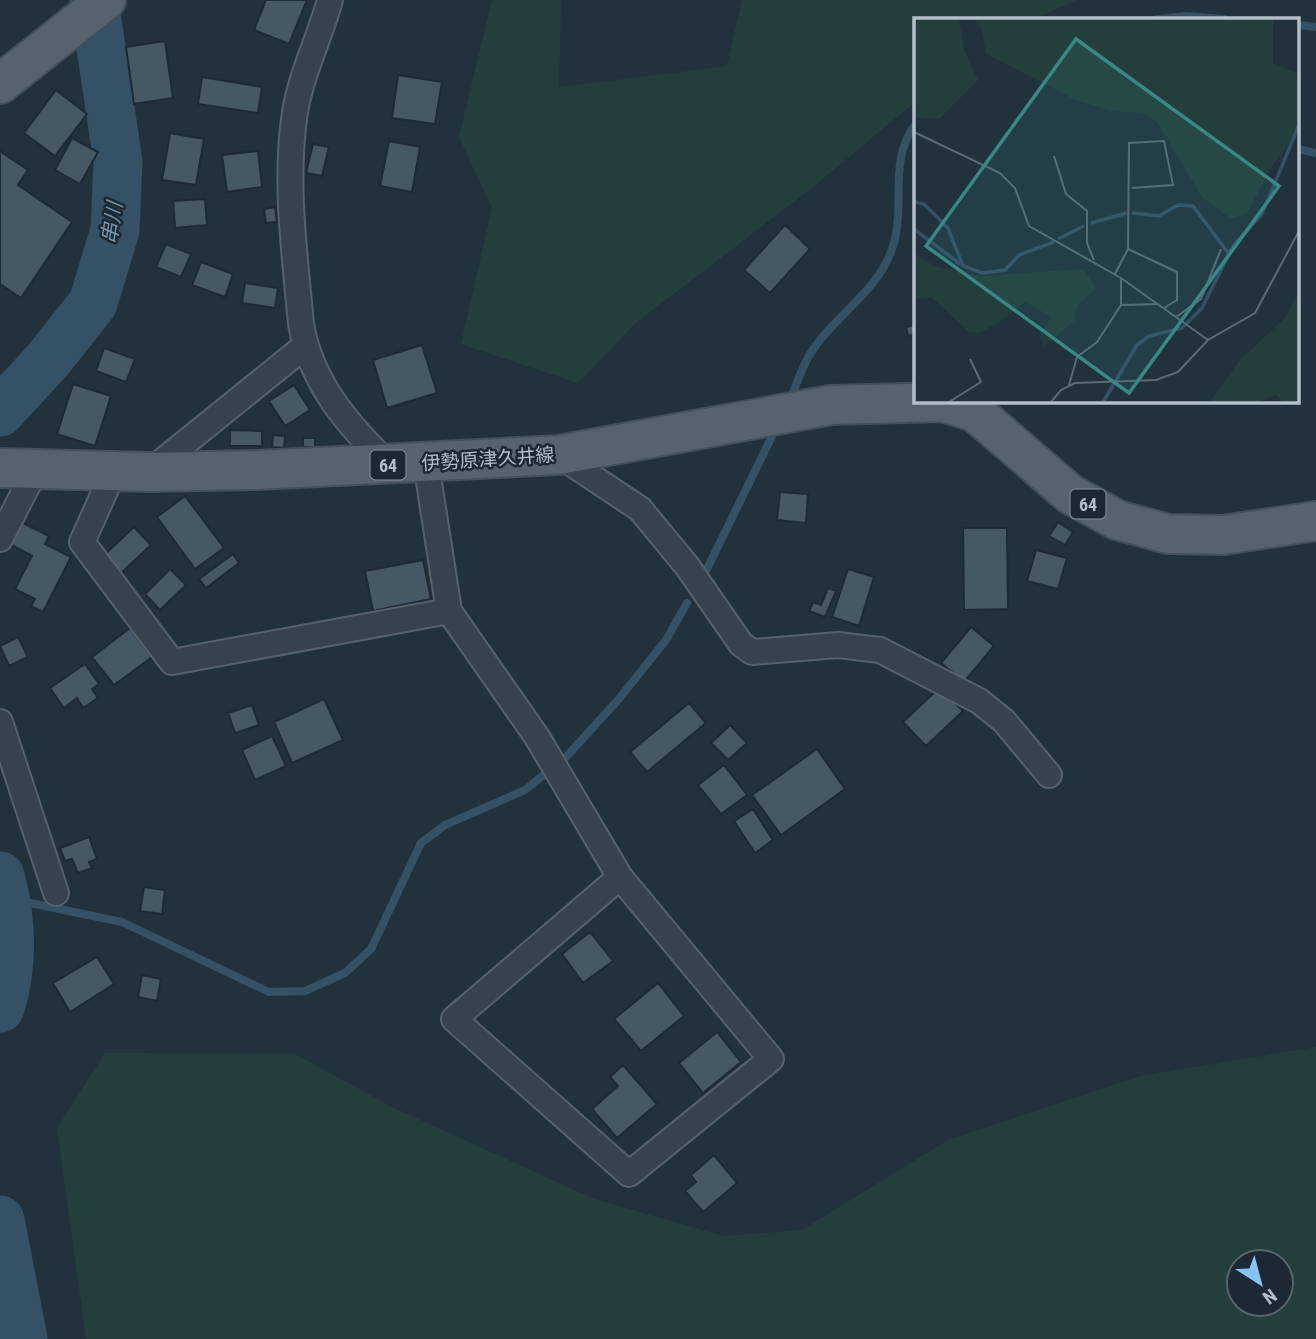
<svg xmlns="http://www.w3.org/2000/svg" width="1316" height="1339" font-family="'Roboto Condensed','Noto Sans JP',sans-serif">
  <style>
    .green { fill: #243e3d; fill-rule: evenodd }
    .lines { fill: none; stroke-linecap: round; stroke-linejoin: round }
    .stream { stroke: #355165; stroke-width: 8 }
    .river { stroke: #355165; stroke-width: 49 }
    .building { fill: #465863; stroke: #1e2a34; stroke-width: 2 }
    .street-casing { stroke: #55616b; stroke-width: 28 }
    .primary-casing { stroke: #434f59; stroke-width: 42 }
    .street { stroke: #36434d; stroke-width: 24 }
    .primary { stroke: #54636d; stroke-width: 38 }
    .labels { text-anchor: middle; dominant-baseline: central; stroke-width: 5; stroke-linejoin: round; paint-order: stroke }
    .shield { fill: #1c2832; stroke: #85919b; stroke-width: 2 }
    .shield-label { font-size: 18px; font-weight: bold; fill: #b2bec8 }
    .street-label { font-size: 19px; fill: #b2bec8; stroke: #1c2832 }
    .water-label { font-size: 21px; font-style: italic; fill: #7194ad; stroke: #1c2832 }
    .inset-river { fill: none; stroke: #355165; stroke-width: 3.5 }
    .inset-road { fill: none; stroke: #5c6a75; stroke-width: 2 }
    .view { fill: #388884; fill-opacity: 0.15; stroke: #388884; stroke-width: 3.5 }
    .inset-edge { fill: none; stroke: #b2bec8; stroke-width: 3.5 }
  </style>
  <rect width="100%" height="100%" fill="#22323d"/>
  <path class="green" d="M492,0H561L559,87L727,66L742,0H1077L1034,19H915V102L812,188L637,322L578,383L461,344L492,208L459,137Z
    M1316,1047V1339H86L57,1128L105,1053L295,1054L390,1106L594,1199L723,1236L802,1230L948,1140L1141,1076ZM1239,1262H1281V1304H1239Z"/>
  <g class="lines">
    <path class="stream" d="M1157,19L1186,16L1224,19
      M1297,25L1316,27
      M1297,149L1316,153
      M789,402C797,384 804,360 817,344C841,312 879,288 892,249C907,207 887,162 915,125
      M707,569L777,426
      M6,898L122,922L269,992L305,991L345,973L371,949L421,843L445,825L525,790L565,758L618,700L666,640L687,603"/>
    <path class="river" d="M0,412L48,360L93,303L115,230L118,162L94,0
      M0,876C12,920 14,963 0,1008
      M0,1220L23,1339"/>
  </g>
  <path class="building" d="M266,0H307L289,44L254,30Z
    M165,41L173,98L134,104L126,47Z
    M398,75L442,82L435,124L392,118Z
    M202,77L262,87L258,113L198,104Z
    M56,90L87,114L55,156L24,133Z
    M170,133L204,139L196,185L162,180Z
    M72,138L98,152L80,184L55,170Z
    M389,141L420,147L412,192L380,186Z
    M313,144L329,147L322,176L306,173Z
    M0,151L28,170L18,185L72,222L21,298L0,284Z
    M258,151L262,187L227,192L222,155Z
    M205,199L207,225L175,228L173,201Z
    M275,207L277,222L266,223L264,209Z
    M785,225L810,249L770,293L744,270Z
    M166,244L191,254L181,277L156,267Z
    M201,262L233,274L225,297L192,285Z
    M245,283L278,288L275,308L242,303Z
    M915,324V334L908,336L906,327Z
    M422,345L437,393L387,408L373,360Z
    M104,348L135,359L126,382L96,371Z
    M73,384L111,396L95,446L57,434Z
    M294,385L310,410L285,426L269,401Z
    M230,430L262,431V446H230Z
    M273,435L285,436L284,448L272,447Z
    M303,438H315V447H303Z
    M780,492L808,494L806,523L777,520Z
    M185,496L224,548L195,569L157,517Z
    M21,522L49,536L45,544L71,557L43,612L31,606L35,599L15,589L32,556L10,544Z
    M1058,522L1073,532L1065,545L1049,536Z
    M134,527L151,545L119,575L102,557Z
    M963,528H1007L1008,609L964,610Z
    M1036,550L1067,558L1058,589L1027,581Z
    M233,554L239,563L206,588L199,579Z
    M423,560L431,599L373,611L365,571Z
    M170,569L186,585L160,610L145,594Z
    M848,569L874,577L859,626L832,617Z
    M828,588L836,591L825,617L809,611L813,602L821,605Z
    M971,627L994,646L964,682L941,663Z
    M130,628L152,657L114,685L92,657Z
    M18,637L28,657L9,666L0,646Z
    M85,664L99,684L92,689L98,698L83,708L77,698L64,708L50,688Z
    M940,687L963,711L926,746L903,722Z
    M324,699L343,740L292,763L274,722Z
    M689,703L706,723L647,772L630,752Z
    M252,705L259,725L235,733L228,713Z
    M730,725L747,743L728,760L711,743Z
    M272,736L286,766L255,780L242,750Z
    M817,749L845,789L781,835L752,795Z
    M724,765L747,795L721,814L698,785Z
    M753,809L773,840L755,853L734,821Z
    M89,837L97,859L89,862L92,868L78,873L72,859L65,861L60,848Z
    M144,887L165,890L162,914L140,911Z
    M590,932L613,961L583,983L562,954Z
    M97,957L114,984L70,1012L53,983Z
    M142,975L161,979L157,1001L138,997Z
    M658,983L684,1016L641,1051L614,1019Z
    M717,1032L741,1062L703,1093L679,1063Z
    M623,1065L657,1104L617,1138L592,1109L618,1086L610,1077Z
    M714,1155L737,1183L703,1212L685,1191L696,1182L691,1175Z"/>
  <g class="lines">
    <g class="street-casing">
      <path id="street" d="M330,0C319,40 299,78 294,119C285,187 295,256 301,324C311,383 348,425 389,465
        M559,455L640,509L687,566L741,644L752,652L838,645L880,650L979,701L1004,721L1049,775
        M426,463L449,611L537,737L620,877L771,1059L629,1174L454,1019L620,877
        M114,471L82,542L172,662L449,611
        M149,472L305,346
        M0,539L36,469
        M0,722L56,893"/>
    </g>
    <g class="primary-casing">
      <path id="primary" d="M0,84L106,0
        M0,468L149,472L257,470L559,455L831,405L942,402L975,412L1070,494L1117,520L1168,534L1223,535L1316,521"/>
    </g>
    <use href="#street" class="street"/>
    <use href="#primary" class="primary"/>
  </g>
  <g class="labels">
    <g class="shield">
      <rect x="370.5" y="450.5" width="35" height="29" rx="5"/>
      <rect x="1070.5" y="489.5" width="35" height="29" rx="5"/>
    </g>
    <g class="shield-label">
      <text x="388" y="465">64</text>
      <text x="1088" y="504">64</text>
    </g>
    <g class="street-label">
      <text transform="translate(488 459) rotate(-4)">伊勢原津久井線</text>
    </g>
    <g class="water-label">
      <text transform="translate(112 223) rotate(-81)">串川</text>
    </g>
  </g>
  <g transform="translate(914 18)">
    <rect width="385" height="385" fill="#22323d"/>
    <path d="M0,1H45L50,32L64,62L25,101L0,99ZM60,1H359V45L385,56V114L358,148L333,195L317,201L288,179L242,103L229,95L197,93L160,81L72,36L68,12ZM0,235L20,248L66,258L169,251L182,270L163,288L160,303L130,328L124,317L138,299L111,284L90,301L65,315L55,314L17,279L0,281ZM385,273V384H369L362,377L344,384H296L326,342L371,300Z" fill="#243e3d"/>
    <path class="inset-river" d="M0,184L10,186L34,210L49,248L68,255L91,252L105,237L140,224M218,195L245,198L264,187L279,188L315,236M177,205L213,195M0,211L46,246M144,221L170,208M189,384L223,327L235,318L268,310L288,290L319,228L348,196L385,107"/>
    <path class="inset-road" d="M0,114L86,155L101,170L115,208L207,260L294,322M140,138L152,176L173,193V225L180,242M214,231L263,254V282L250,290M201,256L214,231L215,125L250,123L259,167L218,170M207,287L243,286M262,299L287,281L307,231M155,367L163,339L183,324L207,287V260M35,384L67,364L56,341M137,384L147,372L161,365L242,362L264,354L294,322L341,295L385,213"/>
    <path class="view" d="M162,21L365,168L215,375L12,228Z"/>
    <rect width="385" height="385" class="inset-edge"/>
  </g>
  <g transform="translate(1260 1283) rotate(144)"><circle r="33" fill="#1c2832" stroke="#58646e" stroke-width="2"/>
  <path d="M0-5L12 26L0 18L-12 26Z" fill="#85c4fb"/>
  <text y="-10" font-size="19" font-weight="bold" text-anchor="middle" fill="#b2bec8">N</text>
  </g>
</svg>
